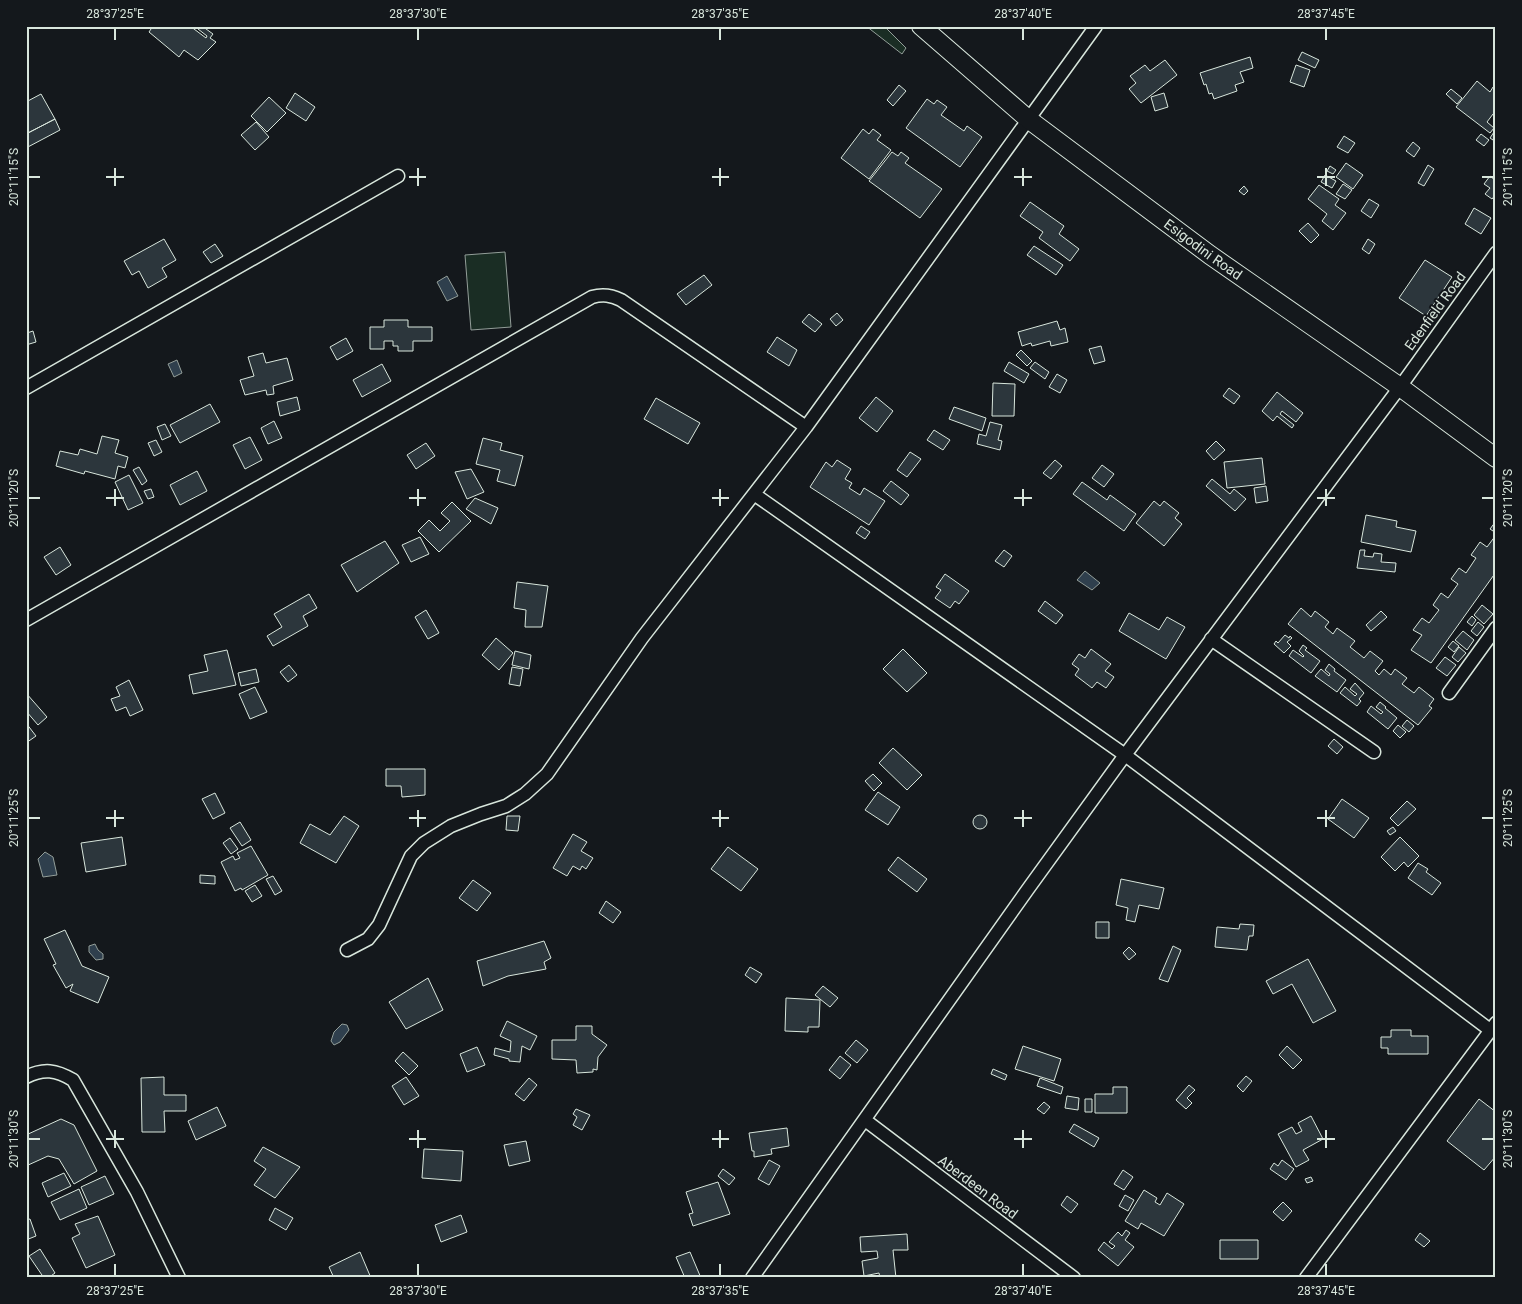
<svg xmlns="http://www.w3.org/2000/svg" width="1522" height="1304" font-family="Roboto,sans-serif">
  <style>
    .green { fill: #1a2d24; stroke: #939e99 }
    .water { fill: #2f3f4d; stroke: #939e99 }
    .building { fill: #2c363c; stroke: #d8e6dc }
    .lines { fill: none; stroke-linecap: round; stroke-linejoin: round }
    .street-casing { stroke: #d8e6dc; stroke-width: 15 }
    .secondary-casing { stroke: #d8e6dc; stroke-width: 20 }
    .street { stroke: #14181c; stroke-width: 12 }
    .secondary { stroke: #14181c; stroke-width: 18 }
    .ticks { fill: none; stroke: #d8e6dc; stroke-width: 2 }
    .labels { text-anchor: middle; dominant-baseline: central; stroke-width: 4; stroke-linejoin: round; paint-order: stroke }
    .street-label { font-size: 14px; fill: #d8e6dc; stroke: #14181c }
    .neatline { fill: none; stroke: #d8e6dc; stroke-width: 2 }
    .ticks-label { font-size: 12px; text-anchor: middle; fill: #d8e6dc }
  </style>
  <rect width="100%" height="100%" fill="#14181c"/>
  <path class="green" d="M866,26H884L906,48L902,54Z
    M505,252L511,327L471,330L465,255Z"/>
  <path class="water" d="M447,276L458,296L447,301L437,282Z
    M177,360L182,373L174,377L168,364Z
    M1085,571L1100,583L1092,590L1077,580Z
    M45,852L53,857L57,875L43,877L38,859Z
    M95,944L98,950L103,954V959L96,960L89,952V946Z
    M342,1024L347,1025L349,1030L340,1042L334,1045L331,1041L334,1032Z"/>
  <path class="building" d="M153,26H190L206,38L207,36L198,29L199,26H202L213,34L210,38L216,42L198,60L184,50L179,57L149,32Z
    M1302,52L1319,60L1315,68L1298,60Z
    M1250,57L1253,68L1240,72L1244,82L1235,85L1237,91L1214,99L1212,93L1209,94L1206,84L1204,85L1200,73Z
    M1165,60L1177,75L1141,103L1129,89L1136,83L1130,76L1145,65L1150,71Z
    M1296,65L1310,70L1304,87L1290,82Z
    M1477,81L1490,92L1493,87L1496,89V116L1493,114L1487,122L1494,128L1490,133L1456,107Z
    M899,85L906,91L893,106L887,100Z
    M1451,89L1462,98L1457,104L1446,94Z
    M295,93L315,107L306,121L286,108Z
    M1164,93L1168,107L1155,111L1151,97Z
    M41,94L55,119L26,134V102Z
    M269,97L286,113L267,132L251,116Z
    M927,99L934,104L937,100L947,107L941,115L964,131L967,126L982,137L960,167L906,128Z
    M55,119L60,130L26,148V134Z
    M256,122L269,137L255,150L241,135Z
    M863,129L869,134L873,129L881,135L877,140L891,150L869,179L841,158Z
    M1494,132L1496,133V142L1490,138Z
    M1481,134L1489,140L1484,146L1476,140Z
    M1344,136L1355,143L1348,153L1337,147Z
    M1413,142L1420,148L1414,157L1406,151Z
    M892,152L898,156L901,152L909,158L905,163L942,189L920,218L869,181Z
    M1346,163L1363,175L1353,189L1336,177Z
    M1428,165L1434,169L1424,186L1418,183Z
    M1330,166L1336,170L1333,174L1327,171Z
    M1325,175L1336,181L1332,188L1321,182Z
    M1490,176L1496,181V194L1492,199L1485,194L1490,188L1484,184Z
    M1343,184L1352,190L1345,199L1336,194Z
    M1319,185L1339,199L1335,205L1346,213L1333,230L1322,221L1327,214L1308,199Z
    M1244,186L1248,191L1244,195L1239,191Z
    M1369,199L1379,205L1371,218L1361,211Z
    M1030,202L1064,226L1059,234L1079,249L1070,261L1039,238L1043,232L1020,216Z
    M1474,208L1491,218L1481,234L1465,224Z
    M1308,223L1319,235L1311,243L1299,231Z
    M164,239L176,260L162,268L167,277L148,288L139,271L132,275L124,261Z
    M1368,239L1375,244L1369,254L1362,249Z
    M215,244L223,256L211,263L203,252Z
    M1034,246L1063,265L1056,275L1027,255Z
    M1425,260L1452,277L1426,316L1399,298Z
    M704,275L712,285L686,305L677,294Z
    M837,313L843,320L836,326L830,319Z
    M809,314L822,324L815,332L802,322Z
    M384,320H408V327H432V341H413V351H398V346H393V341H384V349H370V327H384Z
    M1057,321L1060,330L1065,328L1068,342L1051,346L1050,341L1032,346L1031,343L1022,346L1018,332Z
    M26,330L27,333L33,331L36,342L26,345Z
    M777,337L797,350L789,366L767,352Z
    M346,338L353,351L337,360L330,347Z
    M1101,346L1105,361L1094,364L1089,349Z
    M1021,350L1032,361L1027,366L1016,355Z
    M263,353L266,363L287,358L293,380L273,386L274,394L267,395L266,390L245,395L240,380L254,376L248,357Z
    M1009,362L1029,374L1024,383L1004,371Z
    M1035,362L1049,372L1045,379L1030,368Z
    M382,364L391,381L362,397L353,380Z
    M1057,374L1067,380L1060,393L1049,387Z
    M993,383L1015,384L1014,416H992Z
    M1229,388L1240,396L1234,404L1223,396Z
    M1277,392L1303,413L1296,422L1282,411L1280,414L1294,425L1292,428L1277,416L1273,421L1262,411Z
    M297,397L300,410L280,416L277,402Z
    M876,397L893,411L877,432L859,418Z
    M656,398L700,423L688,444L644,419Z
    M210,404L220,422L180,443L170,425Z
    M954,407L986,418L982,431L949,419Z
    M274,421L282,438L268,444L261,428Z
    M990,422L1002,425L998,440L1002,441L1000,450L977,444L979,434L986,436Z
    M165,424L171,436L162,440L157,427Z
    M934,430L950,440L943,450L927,440Z
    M102,436L119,440L115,453L128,457L125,468L118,466L115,479L85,471L84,474L56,466L60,451L78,455L80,449L97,454Z
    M250,437L262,460L245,469L233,445Z
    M483,438L502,443L500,450L523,456L515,486L497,481L500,470L476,464Z
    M156,440L162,452L154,456L148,443Z
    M1216,441L1225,450L1214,460L1206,451Z
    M426,443L435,456L416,469L407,455Z
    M910,452L921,459L907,477L897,470Z
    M1262,458L1265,484L1227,488L1224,462Z
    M837,460L851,469L845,479L852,483L849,488L860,495L864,488L885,501L869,525L810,487L826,462L832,467Z
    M1055,460L1062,466L1051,479L1043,473Z
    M1102,465L1114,474L1104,487L1092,478Z
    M139,467L147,481L142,485L133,470Z
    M471,469L484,492L467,499L455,472Z
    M197,471L207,491L180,505L170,485Z
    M129,475L143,503L128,510L115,482Z
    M1212,479L1230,494L1234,489L1246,499L1235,511L1206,486Z
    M891,481L909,495L901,505L883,491Z
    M1082,482L1107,500L1110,495L1136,514L1124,531L1073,494Z
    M1266,486L1268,501L1256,503L1254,488Z
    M151,489L154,497L148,499L144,491Z
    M475,498L498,508L491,524L466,509Z
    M1154,501L1160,506L1164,501L1179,513L1175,518L1182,524L1164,546L1136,523Z
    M452,502L471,521L439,552L418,531L429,520L440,531L450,521L441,513Z
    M1366,515L1397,521L1396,527L1416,531L1411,552L1361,542Z
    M1496,521V533L1490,529Z
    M861,526L870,532L865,539L856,533Z
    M1496,535V572L1431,663L1411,650L1422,635L1413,630L1422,618L1429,623L1439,610L1433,605L1441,593L1448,598L1458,584L1451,579L1459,568L1466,573L1476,558L1471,555L1480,542L1487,547Z
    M420,537L429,554L411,562L402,545Z
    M385,541L399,563L357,592L341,565Z
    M60,547L71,565L56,575L44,557Z
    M1004,550L1012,556L1004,567L995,561Z
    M1360,550H1365L1364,556L1373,557L1374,553L1382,554L1381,562L1396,563L1395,572L1357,568Z
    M945,574L969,591L959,604L955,601L950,608L935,598L941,590L936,587Z
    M517,582L548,586L542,627H525L526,610L514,608Z
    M309,594L317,608L303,616L308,626L273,646L267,636L282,627L274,614Z
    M1045,601L1063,615L1056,624L1038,611Z
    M1482,605L1493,614L1484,624L1474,615Z
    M1301,608L1311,617L1315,611L1329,622L1325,627L1333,634L1337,628L1355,641L1350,647L1364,658L1370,651L1383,661L1375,671L1379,675L1384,669L1391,675L1395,669L1407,678L1402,684L1414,693L1419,687L1434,699L1429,706L1432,708L1418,725L1288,624Z
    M426,610L439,633L428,639L415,617Z
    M1381,611L1387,617L1371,631L1366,625Z
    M1129,613L1159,630L1167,617L1185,627L1166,659L1119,631Z
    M1472,616L1476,620L1472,626L1467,622Z
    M1478,622L1484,627L1477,636L1471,631Z
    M1463,631L1474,640L1467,650L1455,640Z
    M1285,635L1289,638L1290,636L1292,638L1287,642L1291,646L1284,653L1274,644L1276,641L1278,643Z
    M496,638L513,653L499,670L482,655Z
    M1453,641L1459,646L1454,652L1448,647Z
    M1303,645L1307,648L1305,650L1320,661L1311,673L1289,656L1293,650L1303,657L1304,656L1299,651Z
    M1459,647L1466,653L1458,662L1452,657Z
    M903,649L927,673L907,692L883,669Z
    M1091,649L1111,664L1105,671L1114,677L1106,688L1097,682L1092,688L1075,675L1079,669L1072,664L1079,654L1085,658Z
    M227,650L236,685L193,694L189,675L208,671L204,655Z
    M515,651L531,655L529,669L512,665Z
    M1445,657L1456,665L1447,676L1436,668Z
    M1329,664L1335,669L1334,671L1346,680L1337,692L1315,676L1321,669L1329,676L1330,674L1325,670Z
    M289,665L297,675L288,682L280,672Z
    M512,667L523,669L520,686L509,684Z
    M256,669L259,682L241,686L238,673Z
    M129,680L143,710L130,716L126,707L116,711L111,699L120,696L116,687Z
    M1355,683L1364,693L1359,699L1361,701L1357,706L1340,693L1345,687L1355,696L1357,694L1350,689Z
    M255,687L267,712L250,719L239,694Z
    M26,693L47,717L38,725L26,711Z
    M1380,702L1386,707L1385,708L1397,718L1388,729L1367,712L1371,706L1381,714L1383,712L1376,707Z
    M1407,720L1414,726L1409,732L1402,726Z
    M26,723L36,736L26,743Z
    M1398,725L1406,732L1400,738L1393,731Z
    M1334,739L1343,747L1337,754L1328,746Z
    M893,748L922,775L907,790L879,763Z
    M386,769H425V795L402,797L401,786H386Z
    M873,774L882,783L874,791L865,781Z
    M878,792L900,807L888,825L865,810Z
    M215,793L225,813L213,819L202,799Z
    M1342,799L1369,818L1354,838L1328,819Z
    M1407,801L1416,809L1398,826L1390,818Z
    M973 822a7 7 0 1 1 14 0a7 7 0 1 1-14 0Z
    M344,816L359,826L336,863L300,843L310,824L330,835Z
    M507,816H520L518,831L506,830Z
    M240,822L251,840L242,846L230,828Z
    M1393,827L1396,831L1390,835L1387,831Z
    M573,834L587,842L581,851L593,858L586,869L582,866L580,870L573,866L567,876L553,868Z
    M122,837L126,865L86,872L81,843Z
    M1400,837L1419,856L1408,867L1404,862L1395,871L1381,857Z
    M230,838L238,849L231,854L223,843Z
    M251,846L268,875L242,890L241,888L235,891L221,862L233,856L235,860L240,858L237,853Z
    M728,847L758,869L741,891L711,869Z
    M898,857L927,879L917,892L888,870Z
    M1418,863L1428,869L1426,872L1441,883L1432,895L1408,878Z
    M200,875L215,876V884L200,883Z
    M273,876L282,891L275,895L266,879Z
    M1121,879L1164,888L1159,909L1139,905L1135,922L1126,920L1128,908L1116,905Z
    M473,880L491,893L477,911L459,898Z
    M255,885L262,896L252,902L245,891Z
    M606,901L621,912L613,923L599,913Z
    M1096,922H1109V938H1096Z
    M1240,924L1254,925L1253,936H1249L1247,950L1215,947L1217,927L1239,929Z
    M65,930L82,966L109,977L98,1003L70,991L73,984L66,988L53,965L56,964L44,939Z
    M544,941L551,958L544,962L546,969L508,976L483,986L477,961Z
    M1173,946L1181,950L1168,982L1159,979Z
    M1129,947L1136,954L1129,960L1123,953Z
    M1308,959L1336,1011L1313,1023L1292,984L1273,994L1266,981Z
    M750,967L762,974L756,983L745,975Z
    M428,978L443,1010L406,1029L389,1002Z
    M823,986L838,998L830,1007L815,995Z
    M786,998L820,1000L819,1027H808V1032L785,1031Z
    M507,1021L537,1036L530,1050L522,1046L520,1062L509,1061V1059L494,1055L495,1048L510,1052L511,1041L500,1036Z
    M576,1026H592V1034L607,1045L598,1057L597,1070L593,1069V1072L577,1073L576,1060L552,1059V1040H576Z
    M1391,1030H1411V1036H1428V1054H1388V1048H1381V1037H1391Z
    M856,1040L868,1050L857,1063L845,1053Z
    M1023,1046L1061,1059L1054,1081L1015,1069Z
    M1287,1046L1302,1060L1293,1069L1279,1055Z
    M477,1047L485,1065L467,1072L460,1054Z
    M403,1052L418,1066L409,1075L395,1061Z
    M840,1056L851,1065L840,1079L829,1070Z
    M993,1069L1007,1075L1005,1080L991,1074Z
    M1246,1076L1252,1081L1243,1092L1237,1086Z
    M164,1077V1095H186V1111H164L165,1132H142L141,1078Z
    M406,1077L419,1096L404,1105L392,1086Z
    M529,1078L537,1085L524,1101L515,1094Z
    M1040,1078L1063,1087L1061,1094L1037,1086Z
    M1189,1085L1195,1090L1187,1098L1192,1103L1186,1109L1176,1100Z
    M1113,1087H1127V1113H1095V1094H1113Z
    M1067,1096L1079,1098L1078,1110L1065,1108Z
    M1085,1099H1092V1112H1085Z
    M1479,1099L1496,1112V1156L1484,1170L1447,1141Z
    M1044,1102L1050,1107L1044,1114L1037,1109Z
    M217,1107L226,1126L196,1140L188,1121Z
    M576,1109L590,1115L582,1130L573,1125L577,1117L573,1114Z
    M1311,1116L1323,1139L1303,1150L1309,1160L1296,1167L1278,1134L1292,1127L1296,1134L1302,1131L1298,1123Z
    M61,1119L74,1125L97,1171L74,1184L59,1159L48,1156L26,1166V1135Z
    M1074,1124L1099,1138L1094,1147L1069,1132Z
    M787,1128L789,1146L771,1149L772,1154L754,1157V1151H752L749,1133Z
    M526,1141L530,1161L509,1166L504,1145Z
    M263,1147L300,1167L275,1198L254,1185L266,1169L254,1161Z
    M424,1149L463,1151L461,1181L422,1178Z
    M769,1160L780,1166L769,1185L758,1179Z
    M1282,1160L1294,1169L1286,1180L1270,1169L1274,1163L1278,1166Z
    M723,1169L735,1178L729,1185L718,1176Z
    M1123,1170L1133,1177L1124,1190L1114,1184Z
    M64,1173L71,1186L48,1197L42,1183Z
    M105,1176L114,1194L89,1205L81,1187Z
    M1311,1177L1313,1181L1307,1183L1305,1179Z
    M718,1182L730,1214L693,1226L689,1214L693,1213L686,1192Z
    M79,1189L87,1208L60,1220L51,1202Z
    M1144,1190L1157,1198L1155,1202L1160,1205L1167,1193L1184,1204L1164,1236L1141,1223L1138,1229L1125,1221Z
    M1125,1195L1134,1200L1128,1211L1119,1206Z
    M1067,1196L1078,1204L1071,1213L1061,1205Z
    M1283,1202L1292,1211L1283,1221L1273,1212Z
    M275,1208L293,1218L286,1230L269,1220Z
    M461,1215L467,1232L441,1242L435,1225Z
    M98,1216L115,1255L86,1268L72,1238L80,1234L75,1224Z
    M30,1219L36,1236L26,1240V1220Z
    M1126,1230L1130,1233L1125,1240L1134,1247L1118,1266L1098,1250L1104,1242L1112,1249L1115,1246L1109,1242L1118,1232L1122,1236Z
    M1420,1233L1430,1241L1424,1247L1415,1240Z
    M907,1234L908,1250H893L896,1278H880L879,1273L864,1276L862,1261L878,1258L877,1251L861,1252L860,1237Z
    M1220,1240H1258V1259H1220Z
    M40,1249L55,1273L48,1278H44L29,1256Z
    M360,1252L371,1278H334L329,1267Z
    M690,1252L701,1278H685L676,1257Z"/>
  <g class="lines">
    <g class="street-casing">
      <path id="street" d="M26,388L398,176
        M754,494L1125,755L1490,1030
        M26,620L592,297C603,294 611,295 621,300L806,427
        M1211,639L1374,752
        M1449,693L1496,628
        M347,950L368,939L379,925L411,856L424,843L451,826L481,814L506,806L525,794L547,774L642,638L806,427L1096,26
        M26,1077C44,1068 56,1070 73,1080L137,1192L179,1278
        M865,1120L1074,1278
        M752,1278L1028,889L1125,755L1400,387L1496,253
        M1306,1278L1496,1023"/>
    </g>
    <g class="secondary-casing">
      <g id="secondary">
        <path id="s1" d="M921,26L1028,119L1210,255L1400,387L1496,458"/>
      </g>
    </g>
    <use href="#street" class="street"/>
    <use href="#secondary" class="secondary"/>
  </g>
  <path class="ticks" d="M115,28V40M418,28V40M720,28V40M1023,28V40M1326,28V40M115,168V186M418,168V186M720,168V186M1023,168V186M1326,168V186M28,177H40M106,177H124M409,177H426M712,177H729M1014,177H1032M1317,177H1335M1482,177H1494M115,489V506M418,489V506M720,489V506M1023,489V506M1326,489V506M28,498H40M106,498H124M409,498H426M712,498H729M1014,498H1032M1317,498H1335M1482,498H1494M115,810V827M418,810V827M720,810V827M1023,810V827M1326,810V827M28,818H40M106,818H124M409,818H426M712,818H729M1014,818H1032M1317,818H1335M1482,818H1494M115,1130V1148M418,1130V1148M720,1130V1148M1023,1130V1148M1326,1130V1148M28,1139H40M106,1139H124M409,1139H426M712,1139H729M1014,1139H1032M1317,1139H1335M1482,1139H1494M115,1264V1276M418,1264V1276M720,1264V1276M1023,1264V1276M1326,1264V1276"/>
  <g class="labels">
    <g class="street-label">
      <text stroke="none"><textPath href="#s1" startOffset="360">Esigodini Road</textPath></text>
      <text transform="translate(1435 311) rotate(-54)">Edenfield Road</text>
      <text transform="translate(978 1187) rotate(37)">Aberdeen Road</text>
    </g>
  </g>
  <rect width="1522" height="1304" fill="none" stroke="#14181c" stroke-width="55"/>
  <rect x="28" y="28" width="1466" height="1248" class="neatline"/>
  <g class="ticks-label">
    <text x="115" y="18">28°37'25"E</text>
    <text x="418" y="18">28°37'30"E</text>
    <text x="720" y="18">28°37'35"E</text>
    <text x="1023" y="18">28°37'40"E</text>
    <text x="1326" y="18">28°37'45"E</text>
    <text transform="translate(14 177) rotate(-90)" y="4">20°11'15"S</text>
    <text transform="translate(1508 177) rotate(-90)" y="4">20°11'15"S</text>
    <text transform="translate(14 498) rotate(-90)" y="4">20°11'20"S</text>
    <text transform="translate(1508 498) rotate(-90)" y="4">20°11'20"S</text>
    <text transform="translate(14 818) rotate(-90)" y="4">20°11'25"S</text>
    <text transform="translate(1508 818) rotate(-90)" y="4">20°11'25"S</text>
    <text transform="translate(14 1139) rotate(-90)" y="4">20°11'30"S</text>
    <text transform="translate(1508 1139) rotate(-90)" y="4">20°11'30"S</text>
    <text x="115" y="1295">28°37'25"E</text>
    <text x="418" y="1295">28°37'30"E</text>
    <text x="720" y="1295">28°37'35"E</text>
    <text x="1023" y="1295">28°37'40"E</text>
    <text x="1326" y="1295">28°37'45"E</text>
  </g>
</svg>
